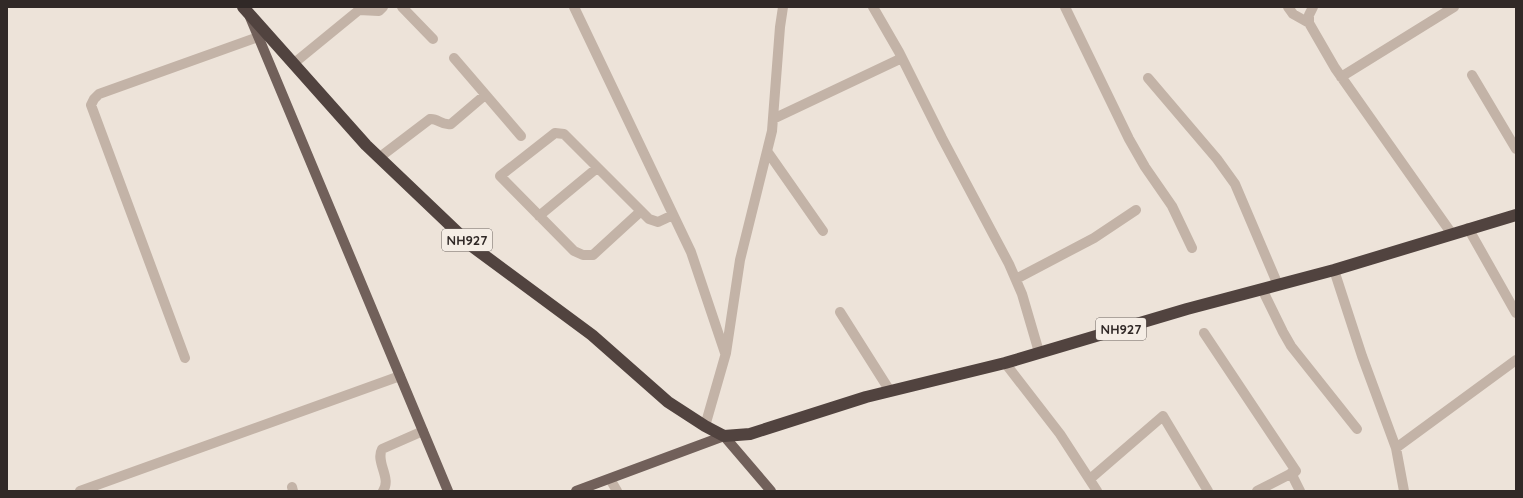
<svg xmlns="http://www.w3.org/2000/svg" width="1523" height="498" font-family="Quicksand,sans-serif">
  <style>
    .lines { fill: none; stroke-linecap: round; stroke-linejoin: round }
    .minor { stroke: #c3b3a7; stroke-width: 10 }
    .major { stroke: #71605a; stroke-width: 10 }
    .highway { stroke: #51433f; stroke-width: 12 }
    .labels { text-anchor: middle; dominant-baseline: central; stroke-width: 4; stroke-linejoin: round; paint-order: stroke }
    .shield { fill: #f5ede5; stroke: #6c6460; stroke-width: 1 }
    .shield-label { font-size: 13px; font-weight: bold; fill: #312927 }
  </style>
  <rect width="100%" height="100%" fill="#ede3d9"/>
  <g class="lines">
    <path class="minor" d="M402,7L433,39
      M574,7L691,252L725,353
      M873,7L899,52L942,138L1009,264L1022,294L1039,352
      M1065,7L1129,139L1145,167L1172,206L1192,248
      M1288,7L1293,14L1309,23
      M1313,7L1309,15V23L1335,68L1452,234
      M454,58L521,136
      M293,64L359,10L379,11L383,7
      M1472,75L1516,149
      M1341,77L1454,7
      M1148,78L1217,159L1235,184L1278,285
      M773,119L902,58
      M767,151L823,231
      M380,157L430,119C438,118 442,126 451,124L485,95
      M641,211L593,255H583L574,251L500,176L555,133L564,134L649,219L658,222L673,215
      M539,216L597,168
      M1468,228L1516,313
      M1334,270L1362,356L1396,448L1404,491
      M1016,279L1094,238L1136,210
      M1262,289L1283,332L1291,346L1357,429
      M840,312L890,391
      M1204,333L1296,471L1257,491
      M185,358L91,105L94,99L99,94L258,37
      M1005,363L1060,434L1097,491
      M705,426L726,353L740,260L772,131L780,27L783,7
      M1396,448L1516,360
      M1291,473L1300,491
      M610,479L617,491
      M1090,479L1163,416L1208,491
      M292,487L293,491
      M80,491L400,376
      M383,491C392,478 375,462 382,449L423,431"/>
    <path class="major" d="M250,17L448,491
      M576,491L724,436L771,491"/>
    <path class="highway" d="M243,7L366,145L473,247L592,335L668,402L705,426L724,436L750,434L866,397L1005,363L1187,309L1334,270L1516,215"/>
  </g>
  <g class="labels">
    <g class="shield">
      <rect x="442" y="229" width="50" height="22" rx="3"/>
      <rect x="1096" y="318" width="50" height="22" rx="3"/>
    </g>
    <g class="shield-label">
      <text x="467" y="240">NH927</text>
      <text x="1121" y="329">NH927</text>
    </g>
  </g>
  <rect width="1523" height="498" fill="none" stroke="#312927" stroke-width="16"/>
</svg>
